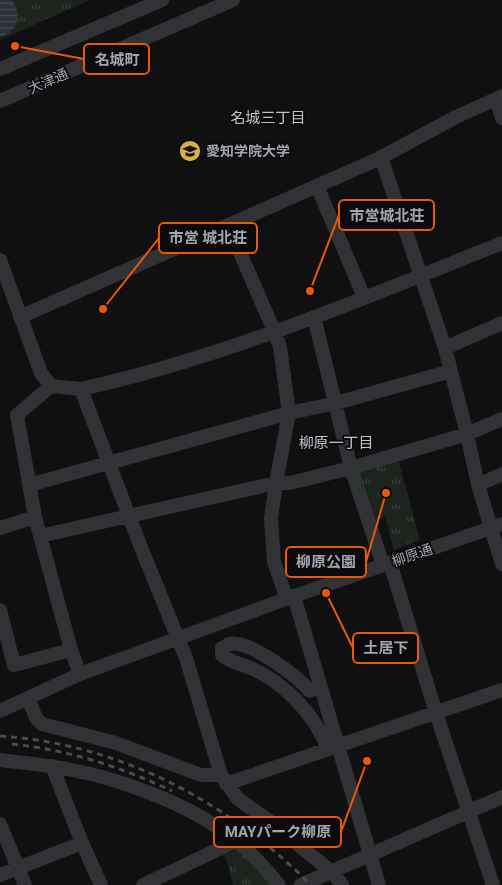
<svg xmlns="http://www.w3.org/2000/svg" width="502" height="885" font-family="Roboto,'Noto Sans JP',sans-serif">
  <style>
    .park { fill: url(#park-tufts) }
    .water { fill: url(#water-rules) }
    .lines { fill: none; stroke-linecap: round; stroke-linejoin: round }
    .minor { stroke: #313235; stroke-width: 14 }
    .rail { stroke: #4a4b50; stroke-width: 3; stroke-dasharray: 6 5; stroke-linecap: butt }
    .labels { text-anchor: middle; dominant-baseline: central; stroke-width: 4; stroke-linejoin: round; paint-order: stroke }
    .street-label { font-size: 14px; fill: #a2a6b0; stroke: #0b0b0c }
    .poi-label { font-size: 14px; font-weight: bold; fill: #a2a6b0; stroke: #0b0b0c; text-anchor: start }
    .neighbourhood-label { font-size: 15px; fill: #c3c5cd; stroke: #0b0b0c }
    .leader { fill: none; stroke: #e8590c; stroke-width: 2 }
    .callout-dot { fill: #e8590c; stroke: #0b0b0c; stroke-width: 2 }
    .callout { fill: #0b0b0c; stroke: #e8590c; stroke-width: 2 }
    .callout-label { font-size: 15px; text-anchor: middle; font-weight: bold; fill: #a2a6b0 }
  </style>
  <defs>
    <pattern id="park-tufts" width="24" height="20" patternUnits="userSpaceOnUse" patternTransform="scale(1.25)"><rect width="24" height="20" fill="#1d231d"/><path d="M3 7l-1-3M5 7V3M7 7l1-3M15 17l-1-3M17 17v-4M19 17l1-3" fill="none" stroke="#3b403b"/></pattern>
    <pattern id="water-rules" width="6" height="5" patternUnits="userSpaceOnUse" patternTransform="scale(1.25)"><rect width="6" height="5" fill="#2b3138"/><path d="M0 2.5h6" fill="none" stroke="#474c52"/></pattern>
  </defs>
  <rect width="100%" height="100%" fill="#101011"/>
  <path class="park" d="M0,0H90L0,40Z
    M398,459L420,540L394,550L385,516L376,520L357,471Z
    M237,850L242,851L274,885H233L226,858L222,855Z"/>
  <path class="water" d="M0,0H12C23,14 18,32 0,37Z"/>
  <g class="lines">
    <path class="minor" d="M0,69L162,0
      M496,99L502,118
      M0,101L233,0
      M381,157L445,348L467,434L478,485L502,564
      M317,186L364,297
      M228,225L275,333L280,347L289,413L276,483L271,518L274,562L287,599
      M0,260L41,373L51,386L81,389L140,545L186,658L221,775L238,799L268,820L333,873L342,885
      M20,317L378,159L456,117L502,96
      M314,317L351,468L383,565
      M445,348L502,323
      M51,386L17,415L35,517L71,650L80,674
      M81,389C226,357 364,298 502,243
      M29,485L289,413L336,403L451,371
      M478,485L502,474
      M0,528L35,517
      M40,536L276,483H290L351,468L467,434L502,419
      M390,563L436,713L493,885
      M294,596L379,885
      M0,610L14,665L71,650
      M310,691C298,677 249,639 229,644C227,645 225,647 222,648V655C231,663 243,664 253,669C286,684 315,715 328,749
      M28,698L36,718L42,724L116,743L201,775H221
      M0,711L80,674L294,596L502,524
      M0,760C24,763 48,765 72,770C120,779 185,803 224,832C245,846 263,865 279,885
      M52,766L82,843L101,885
      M226,784L502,690
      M0,824L25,885
      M0,875L82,843
      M143,885L236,841
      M301,885L502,797"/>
    <path class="rail" d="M0,736C120,744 227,801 311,885
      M12,744C69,750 121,767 172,791"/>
  </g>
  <defs>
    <g id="university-disc" transform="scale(1.125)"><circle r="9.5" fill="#ddaf3c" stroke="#0b0b0c"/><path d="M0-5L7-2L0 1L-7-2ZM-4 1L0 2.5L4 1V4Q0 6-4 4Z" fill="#111"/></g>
  </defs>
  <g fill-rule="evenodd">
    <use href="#university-disc" x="190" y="151"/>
  </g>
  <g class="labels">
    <g class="street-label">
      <text transform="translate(48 81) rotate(-24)">大津通</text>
      <text transform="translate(412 555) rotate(-19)">柳原通</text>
    </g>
    <g class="poi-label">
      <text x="206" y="151">愛知学院大学</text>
    </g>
    <g class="neighbourhood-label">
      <text x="268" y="118">名城三丁目</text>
      <text x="336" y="443">柳原一丁目</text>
    </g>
  </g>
  <path class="leader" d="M15 46L84 59M310 291L339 215M103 309L159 238M386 493L366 562M326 593L353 648M367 761L341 832"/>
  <g class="callout-dot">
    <circle cx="15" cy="46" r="5"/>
    <circle cx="310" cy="291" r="5"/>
    <circle cx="103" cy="309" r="5"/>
    <circle cx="386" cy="493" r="5"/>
    <circle cx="326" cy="593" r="5"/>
    <circle cx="367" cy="761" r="5"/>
  </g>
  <g class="callout">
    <rect x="84" y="44" width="65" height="30" rx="5"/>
    <rect x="339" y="200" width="95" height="30" rx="5"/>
    <rect x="159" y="223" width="98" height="30" rx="5"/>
    <rect x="286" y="547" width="80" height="30" rx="5"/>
    <rect x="353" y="633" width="65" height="30" rx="5"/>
    <rect x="214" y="817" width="127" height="30" rx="5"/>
  </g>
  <g class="callout-label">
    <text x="117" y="65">名城町</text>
    <text x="387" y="221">市営城北荘</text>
    <text x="208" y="243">市営 城北荘</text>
    <text x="326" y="567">柳原公園</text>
    <text x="386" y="653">土居下</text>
    <text x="278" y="837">MAYパーク柳原</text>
  </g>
</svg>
